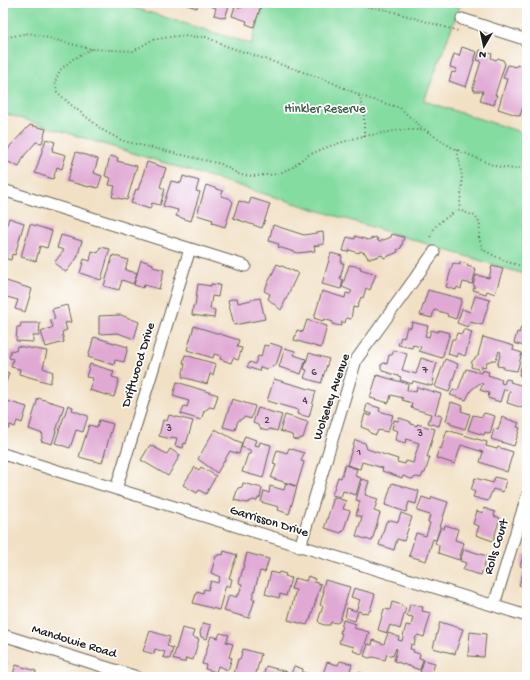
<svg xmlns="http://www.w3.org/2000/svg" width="530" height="680" font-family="'Gochi Hand',sans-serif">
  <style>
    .green { fill: #84dca1; stroke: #507c5e }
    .building { fill: #e0a9d4 }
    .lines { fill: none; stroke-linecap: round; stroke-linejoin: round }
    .minor-casing { stroke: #676157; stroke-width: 13 }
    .path { stroke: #676157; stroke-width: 2; stroke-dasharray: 1 3; stroke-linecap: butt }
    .minor { stroke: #fff; stroke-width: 11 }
    .labels { text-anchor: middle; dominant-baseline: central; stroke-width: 3.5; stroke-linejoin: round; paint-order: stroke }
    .number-label { font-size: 11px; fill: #4d3f4a }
    .park-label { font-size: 13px; fill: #405f4b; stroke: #fff }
    .street-label { font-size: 13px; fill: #1c1c1c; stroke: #fff }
  </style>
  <rect width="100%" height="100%" fill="#fff"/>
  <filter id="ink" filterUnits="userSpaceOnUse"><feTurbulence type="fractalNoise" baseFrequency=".025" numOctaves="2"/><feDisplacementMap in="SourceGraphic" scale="8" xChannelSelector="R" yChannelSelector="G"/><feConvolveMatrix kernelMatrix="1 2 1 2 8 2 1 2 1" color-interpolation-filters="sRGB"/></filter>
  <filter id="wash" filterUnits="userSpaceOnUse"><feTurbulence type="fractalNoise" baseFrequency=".012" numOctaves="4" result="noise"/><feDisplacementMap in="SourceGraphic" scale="16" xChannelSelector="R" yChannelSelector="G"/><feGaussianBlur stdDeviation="0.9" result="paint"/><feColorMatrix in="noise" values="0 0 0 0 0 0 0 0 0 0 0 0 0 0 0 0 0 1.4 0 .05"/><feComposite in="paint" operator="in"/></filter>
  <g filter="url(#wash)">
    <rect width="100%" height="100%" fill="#f1e0c4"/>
    <path class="green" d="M3,3H119L251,44L264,3H461L424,101L527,134V275L3,113Z"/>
    <g id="blocks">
      <path class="building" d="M180,3H198L197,8Z
        M202,3H230L225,18L214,15L216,8Z
        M243,3H262L254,27L246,24L247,21L232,16L235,6L242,8Z
        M462,47L477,52L466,87L449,81L452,72L455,73L457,69L450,67L454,54L459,56Z
        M480,50L492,54L491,58L496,60L498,58L503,60L505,64L495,95H497L494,105L480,101L483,91H474L473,87L481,61L477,60Z
        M508,65L516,67L517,65L527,68V94L520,116L498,109L507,79L503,78Z
        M30,125L46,129L42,143L36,142L24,156L19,167L4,160L10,146Z
        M46,139L55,142L52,151L66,155L62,169L57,167L53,179L35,173Z
        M76,152L98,159L94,173L102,176L98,188L90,186L89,187L67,181Z
        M110,156L118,158L117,161L137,166L127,200L112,197L115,186L109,185L111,178L105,176Z
        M147,162L166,168L160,187L165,189L160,205L152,203L150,209L131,203L136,189L138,190Z
        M183,176L199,181L196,191L200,192L191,221L176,216L178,210L163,206L171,181L181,183Z
        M206,185L223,191L221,196L229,198L233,202L225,227L212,223L213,220L197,215Z
        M251,198L270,204L262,228L233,218L239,201L249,204Z
        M9,218L24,223L15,255L12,254L11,260L3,258V229L5,230Z
        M30,224L52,231L47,248L40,246L36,261L21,257Z
        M273,225L304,235L323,232L324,244L314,246L315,251L298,253L278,247L279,244L269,241Z
        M392,234L404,237L401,248L397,250L398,252L384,258L382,255L373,258H368L365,253L360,251L359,253L349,250L348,252L343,251L347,237L355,239V236L368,240L376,237L379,242L391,237Z
        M61,235L82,241L77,258L66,272L54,263L64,250L57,248Z
        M100,247L110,249L101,280L80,273L84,259L90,261L92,251L98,253Z
        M331,253L342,256L341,263H344L340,279L343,280L341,289L322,284Z
        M113,255L128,260L125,270L137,273L133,284L122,280L119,290L104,286Z
        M141,260L153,264V267L164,270L159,289L144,285L143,288L134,285Z
        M460,262L468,264L467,266L474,268L473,269L476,270L472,284L463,282L461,289L457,287L456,290L446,287L453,263L460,265Z
        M277,264L298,273L281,310L268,299L270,294L264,291Z
        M349,265L361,267L360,269L376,274L370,290L366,288L363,298L361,297L357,308L353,307L351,319L346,318L345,323L342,322L341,326L332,324L333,322L324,319L323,321L314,318L322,291L345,298L346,293L350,294L352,291L342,287Z
        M492,266L503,269L495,294L487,291L486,294L473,290L475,286L473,285L476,275L489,278Z
        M3,280L32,289L25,312L15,309L18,300L3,296Z
        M198,284L211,286V284L220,285L218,297L212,296L210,309L215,310L214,318L192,315L193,306H195Z
        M428,290L462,299L456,319L447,316L448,314L434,310L432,318L420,315Z
        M475,296L490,300L482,325L470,322L468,327L457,323L462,309L470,312Z
        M237,298L238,303L260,298L265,319L234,325L228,300Z
        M67,305L71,322L65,323L67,330L62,332L64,342L46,347L41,332L53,327L50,320L55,319L52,309Z
        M121,315L139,322L134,339L118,333L99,334V316Z
        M307,320L327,326L321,348L294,340L297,330L303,332Z
        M412,322L428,326L425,336L429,337L431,330L438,332V330L450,333L442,358L419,351L421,347L413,345L412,348L398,345L401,337L404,338L407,327L411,328Z
        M21,323H40L39,336H33V342L16,341L17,327H20Z
        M194,326L239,340L237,347L242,348L238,360L233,358L231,363L220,359L221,356L214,354L213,358L187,350Z
        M521,327L527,328V347L514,343L517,332L519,333Z
        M464,329L472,332L465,356L458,353L457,357L448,354L452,339H455L457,333L462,334Z
        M94,337L128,347L124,362L115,360L114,365L88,357Z
        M483,337L514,346L513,350L522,353L517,371L503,369L504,367L497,366L501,352L499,351L496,360H493L487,362L485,367L482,366L481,370L471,367L472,361L479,355H478Z
        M270,343L282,347L276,365L267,369L260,367L259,371L247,367L250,362L255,364L258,356L261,357L264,345L269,346Z
        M17,346L47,351L43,368L53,372L50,383L19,374L20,369L11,367L13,359L9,358L11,350L16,351Z
        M285,348L295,351L294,355L306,359L301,374L279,367Z
        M394,350L407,354L402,370L416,374L421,358L437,363L432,379H434L432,386L413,381L412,384L400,380L401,377L383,371L381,368V365L384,363L387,364L389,355H392Z
        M526,352L527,353V378L519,375Z
        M309,353L329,359L321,383L304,378L307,370L304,369Z
        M185,355L216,364L213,375L210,374L207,384L182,377L185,364L183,363Z
        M445,359L458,364L449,392L435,387Z
        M90,364L114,371L112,377L119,379L114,397L89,390L93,378L86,377Z
        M466,369L481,373L482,370L489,372L488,375L502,380L501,383L504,384L506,379L511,380L510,382L527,387V405L524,404L523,408L507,403L510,391L504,389L500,402L488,398L489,393L480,390L483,384L480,383L471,390L466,400L450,395L453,390H458Z
        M3,371L9,373L3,392Z
        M377,375L408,384L407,390L416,392L417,387L441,394L435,414L442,416L439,426L428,423L431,414L411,408L412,403L402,400L403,398L391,395L389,403L370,398Z
        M274,379L316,391L309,417L297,414L298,410L267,401Z
        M177,382L218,395L214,408L210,407L204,411L201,420L181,414L184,406L187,407L189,401L173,396Z
        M38,398L64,406L52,444L41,441L43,434L29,429Z
        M232,399L255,406L251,419L245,417L238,421L235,430L223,427Z
        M7,401L27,407L22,423L17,421L15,427L10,425L9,429L3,427V413Z
        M451,402L463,406L461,411L470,414L465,429L450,424L451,422L446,421Z
        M367,404L380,408L379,411L393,415L388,432L378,430L376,435L370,433L369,430L361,427L365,414L371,416L372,414L365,412Z
        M68,405L73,407L72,410L88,416L83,432L76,430L70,448L55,443Z
        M258,408L282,415L277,431L270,429L267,431L261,429L258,425L253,423Z
        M484,413L495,416L490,434L485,432L484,435L468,430L473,415L482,417Z
        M169,415L193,421L186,444L184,443L183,448L175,446L177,438L171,437V439L159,436L163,420L167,421Z
        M285,415L308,422L303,438H301L298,440L293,439L292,435L280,431Z
        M502,417L519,423L517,427L520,428L514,446L491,439L494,429L498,430Z
        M399,418L409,421L411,424L417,426V424L435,429L427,457H430L425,473H423L421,478L417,477L411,479L403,476L402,478L382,471L383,468L362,462L360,469L347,465L355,440L365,443L367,449L398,459L397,462L405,464L406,461L413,463L419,443L406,439L405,443L395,440L398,431L392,429L394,420L398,421Z
        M99,420L113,424L102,463L79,457L89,425L97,427Z
        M215,429L235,440L242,443L239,454L230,451L217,473L198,459Z
        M447,430L487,442L486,446L497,449L498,447L513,452L507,472L480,462L483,452L461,445L455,464L436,458L439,448L441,449Z
        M245,436L256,440L254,445L259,446L260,442L271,445L263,478L242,472L248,454H250L251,453L250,450L241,447Z
        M150,445L167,454L170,449L180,455L168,476L141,460Z
        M289,448L304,453L301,461L304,462L297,486L271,478L276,465L273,464L277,450L287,453Z
        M345,465L357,469L355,476L361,478L356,495L343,491L341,497L332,495L338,477L341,478Z
        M195,467L199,470L201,467L216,476L206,494L199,490L197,493L183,485Z
        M495,477L506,480L503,492L493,489L488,501L473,497L475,492L471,490L475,478L493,483Z
        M362,479L369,481L365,495L378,499L374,511L380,513L372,541L356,536L362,517L356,515L360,501L356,500Z
        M243,483L262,488L260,498H258L257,501L253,500L247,503L234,500L238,488L242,487Z
        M286,483L297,487L289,514L278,510L279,507L261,502L264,491L269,493L270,486L284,490Z
        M392,483L419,491L416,504L409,502L406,512L385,505Z
        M334,497L346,501L343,509L350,511L343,532L342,531L341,533L325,528V526Z
        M422,497L431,500L432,497L448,502L436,540L433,539L426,561L409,556L416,533L426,536L430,523L428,522L430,515L417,511Z
        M484,508L495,512L494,516L500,518L493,541L476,535L479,526L473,524L477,511L483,513Z
        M401,513L412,517L404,541L397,539L394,550L379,545L386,522L391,520L398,522Z
        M445,525L458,529L455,540L464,543L459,560L438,553L439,545L435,543L441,527L444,529Z
        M464,549L487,556L481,575L463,570L466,563L460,561Z
        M224,551L237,555L229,578L232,579L230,587L226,585L219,610L193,603L197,591L203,593L204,589L208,590L211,581L218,583L220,577L211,573L216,556H218L219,554L223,555Z
        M247,553L269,559L265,572L260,571L252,599H255L249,618L224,611L229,595L237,597V594L239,595L242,584L239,583Z
        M524,554H527V590H525L526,587L519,585L525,567L520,566Z
        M271,572L278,574L279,572L286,574L285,576L291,578L286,596L280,594L279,598L265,594Z
        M308,576L315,579L314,582L321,584L310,620H309L307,625L288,620L296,590L291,589L295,578L306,581Z
        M325,580L350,587L340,621L337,623L331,622L330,625H325L321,624L318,621L323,606L320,605L324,591H322Z
        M354,588L375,594L370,611L367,613L364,612V613L358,611L355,621L345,618L347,608L356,611L360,600L351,597Z
        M392,602L402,605L401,606L406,608L400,629L390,625L387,633L378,630L384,609L390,610Z
        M410,604L423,607L422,611L431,613L424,637L418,635L416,637L414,645L411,644L410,649L414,650L413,652L420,654L419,658L423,659L420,670L394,661L397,649L396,648L393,656L387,654L385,660L373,657L369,658L364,656L368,644L372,645L373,640L384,644L388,633L399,637L398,640L402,641L406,625L411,626L413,617L407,616Z
        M343,620L356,624L354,628L369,632L362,654L353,651L354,647L339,643L342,633H340Z
        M440,622L463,629L455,654L433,648Z
        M203,623L211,625L207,639L201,637L200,633Z
        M182,628L194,631L192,637L199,639L193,660L186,658L185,662H182L173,659Z
        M150,631L170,637L167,646L173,648L170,659L163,657L165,652L155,649L154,654L143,651Z
        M470,632L486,634L484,657L468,656Z
        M220,633L229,635L226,642L233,644L229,657L232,658L228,670L218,666L216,672L205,669L206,665L202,664L211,636L218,638Z
        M243,649L261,654L255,677H240L241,676L234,674L238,659H240Z
        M527,652V672H524L525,665H523Z
        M3,660L8,662L4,677H3Z
        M424,660L435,663L431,676L420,673Z
        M340,661L352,664L348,677H322L327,662L338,665Z
        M16,665L36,671L35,677H12Z
        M266,666L287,672L286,677H263Z
        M294,666L303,669L302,672L313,675L312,677H290Z
        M358,672L375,677H356Z"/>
    </g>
  </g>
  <g filter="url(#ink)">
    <use href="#blocks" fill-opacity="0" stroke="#676157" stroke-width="1"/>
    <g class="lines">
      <g class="minor-casing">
        <path id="minor" d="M462,19L527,40
          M3,190L245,266
          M3,454L527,616
          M116,489L190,249
          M300,547L356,360L434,252
          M494,605L527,496
          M3,635L137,677"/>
      </g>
      <path class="path" d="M348,3L387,10L458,31
        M3,38L29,33L91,49L133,51L152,40L176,36L206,37L226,46L324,79L364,97L400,108L422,128L451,147L495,166L514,169L527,167
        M91,49L73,59L60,70L55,82L57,92L70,104L104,131L123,141L221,164L240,175L256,176L278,174L293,167L306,156L330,146L359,137L400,130H424
        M359,96L364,109V136
        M457,150L462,176V187L459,210
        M430,241C430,225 447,217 459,210L475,216L480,224L479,238L483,250L505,261L527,268"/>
      <use href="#minor" class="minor"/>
    </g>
  </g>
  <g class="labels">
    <g class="number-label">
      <text x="425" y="371">7</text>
      <text x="314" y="373">6</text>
      <text x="305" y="401">4</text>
      <text x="267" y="421">2</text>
      <text x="169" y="429">3</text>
      <text x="420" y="434">3</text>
      <text x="359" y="453">1</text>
    </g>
    <g class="park-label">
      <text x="325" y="109">Hinkler Reserve</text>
    </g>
    <g class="street-label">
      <text transform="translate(139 365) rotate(-73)">Driftwood Drive</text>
      <text transform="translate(332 397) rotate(-71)">Wolseley Avenue</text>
      <text transform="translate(269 522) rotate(17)">Garrisson Drive</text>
      <text transform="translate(497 547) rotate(-73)">Rolls Court</text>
      <text transform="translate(74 642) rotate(17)">Mandowie Road</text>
    </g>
  </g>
  <rect width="530" height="680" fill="none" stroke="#fff" stroke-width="16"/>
  <g transform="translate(484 46) rotate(189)" stroke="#ffffff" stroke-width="3" paint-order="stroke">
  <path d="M0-3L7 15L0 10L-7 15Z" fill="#1c1c1c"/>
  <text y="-6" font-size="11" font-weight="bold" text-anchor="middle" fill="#1c1c1c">N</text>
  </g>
</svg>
